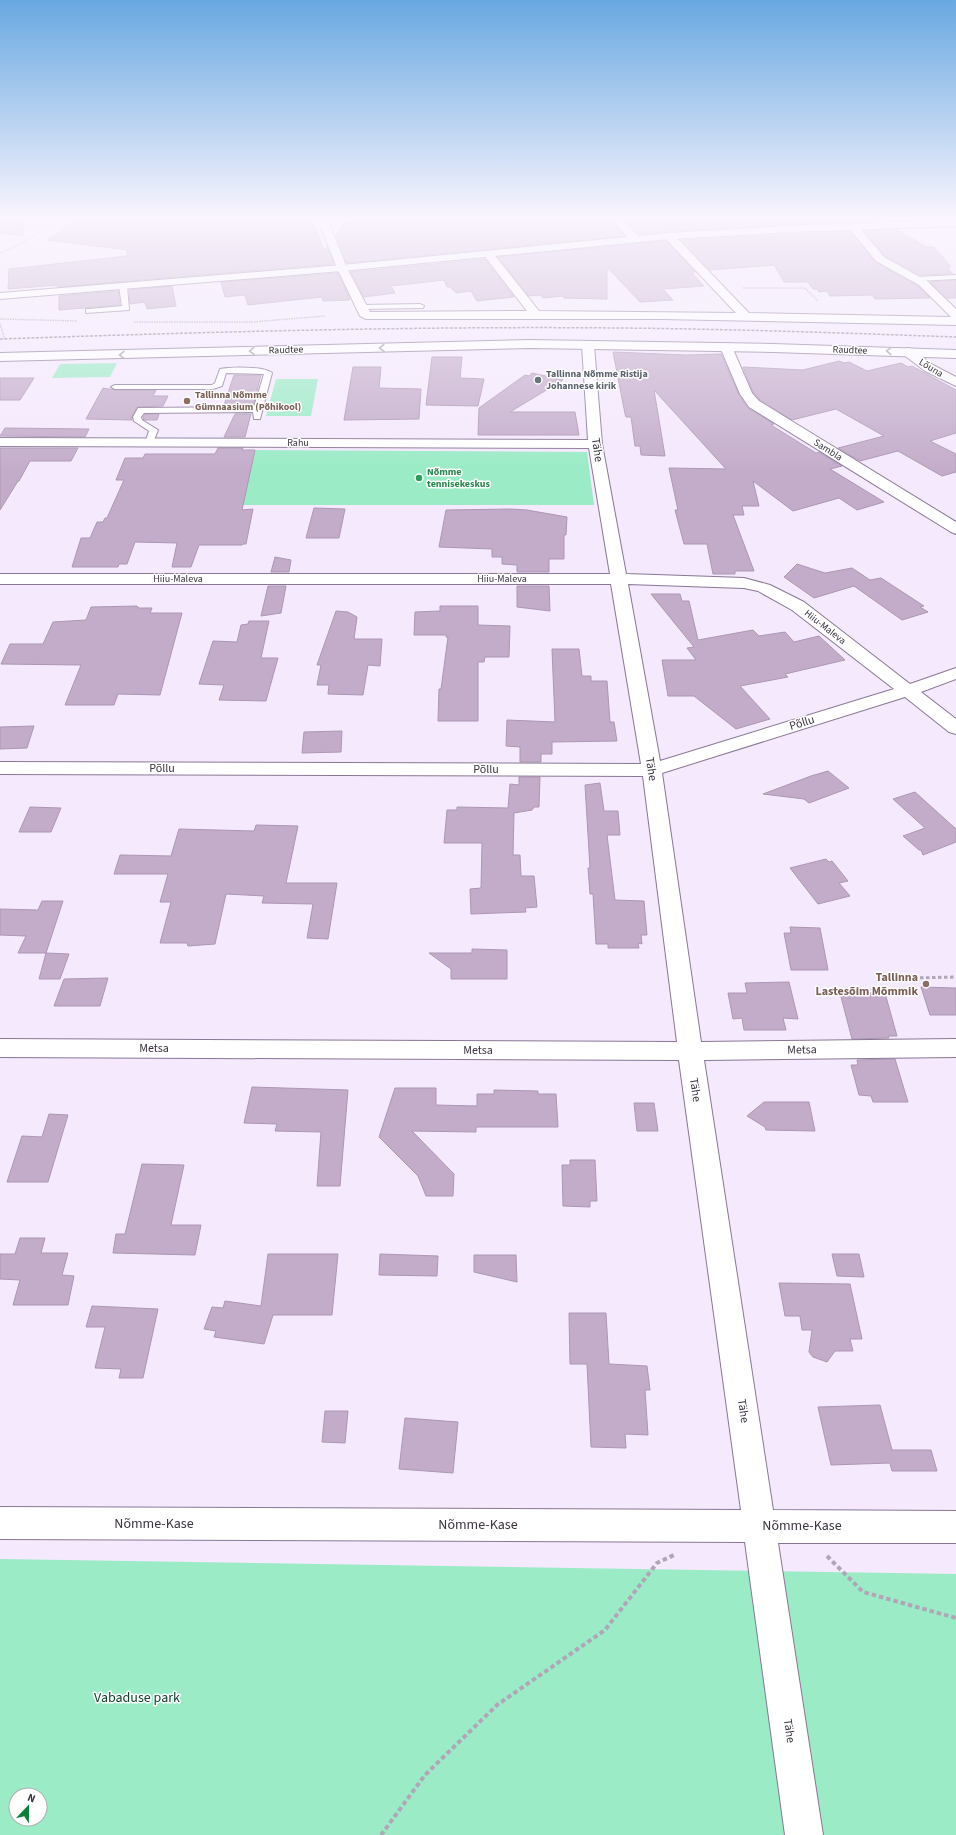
<svg xmlns="http://www.w3.org/2000/svg" width="956" height="1835" font-family="'Source Sans 3',sans-serif">
  <style>
    .green { fill: #9aebc6; fill-rule: evenodd }
    .building { fill: #c3acca; stroke: #ac96b4 }
    .lines { fill: none; stroke-linecap: round; stroke-linejoin: round }
    .lane-casing { stroke: #897795; stroke-width: 2 }
    .street-casing { stroke: #897795; stroke-width: 2 }
    .secondary-casing { stroke: #897795; stroke-width: 2 }
    .path-far2 { stroke: #b0a6b7; stroke-width: 1.5; stroke-dasharray: 1.5 1; stroke-linecap: butt }
    .path-far1 { stroke: #b0a6b7; stroke-width: 3; stroke-dasharray: 3.5 2.5; stroke-linecap: butt }
    .path { stroke: #b0a6b7; stroke-width: 4; stroke-dasharray: 4.5 3; stroke-linecap: butt }
    .lane { fill: #fff; fill-rule: evenodd }
    .street { fill: #fff; fill-rule: evenodd }
    .secondary { fill: #fff; fill-rule: evenodd }
    .rail { stroke: #8c8292; stroke-width: 1.5; stroke-dasharray: 3 1.5; stroke-linecap: butt }
    .oneway { stroke: #9d99a0 }
    .worship-dot { fill: #6b7280; stroke: #fff; stroke-width: 1.5 }
    .education-dot { fill: #8d6e63; stroke: #fff; stroke-width: 1.5 }
    .leisure-dot { fill: #2e9e5b; stroke: #fff; stroke-width: 1.5 }
    .labels { text-anchor: middle; dominant-baseline: central; stroke-width: 3; stroke-linejoin: round; paint-order: stroke }
    .far-street-label { font-size: 10px; fill: #3b3340; stroke: #fff }
    .far-worship-label { font-size: 10px; font-weight: bold; fill: #5b616d; stroke: #fff; text-anchor: start }
    .far-education-label { font-size: 10px; font-weight: bold; fill: #785e54; stroke: #fff; text-anchor: start }
    .far-leisure-label { font-size: 10px; font-weight: bold; fill: #27864d; stroke: #fff; text-anchor: start }
    .street-label { font-size: 12px; fill: #3b3340; stroke: #fff }
    .education-label { font-size: 12px; font-weight: bold; fill: #785e54; stroke: #fff; text-anchor: end }
    .near-street-label { font-size: 14px; fill: #3b3340; stroke: #fff }
    .near-park-label { font-size: 14px; fill: #10412e; stroke: #fff }
  </style>
  <rect width="100%" height="100%" fill="#f4e9fd"/>
  <path class="green" d="M117,363L110,377L52,378L60,364Z
    M276,379H318L311,416H266Z
    M253,450L587,452L594,505H241Z
    M0,1559L956,1574V1835H0ZM16,1795H40V1819H16Z"/>
  <path class="building" d="M0,215H25L23,236L0,233Z
    M95,215H156L242,218L245,215H310L325,252L327,247L334,264L58,287V285L8,289L9,269L127,256V250L47,240L76,220L87,221Z
    M446,215H608L625,236L347,263L336,235L344,222Z
    M621,215H737L738,217L787,215H873L884,221L789,224L639,234Z
    M898,230L926,247H934L951,267H947L953,274L920,275L885,256L864,231Z
    M850,231L875,262L918,286L930,298L875,299L872,295L830,296L827,291L819,292L817,289H813L808,282H784L774,265L710,270L681,240Z
    M666,241L695,272H691L704,286L663,289L673,300L640,302L607,267V299L564,298L563,296L543,298L541,295L529,296L498,257Z
    M485,259L514,297L477,301L471,291L456,293L450,287H447L444,280L391,286L395,293L364,297L351,272Z
    M338,273L350,299L349,300L323,301L322,297L248,305L245,295L225,297L221,282Z
    M956,280V298H947L930,282Z
    M172,286L176,306L147,309L145,302L130,304L129,290Z
    M118,291L120,305L59,310V296Z
    M613,352L686,355L721,354L739,395L748,408L774,424L771,425L816,453L819,452L842,466L830,469L884,502L857,510L839,498L793,511L753,481L759,506H742L744,515H733L754,571H735V574H713L707,544H684L675,510H678L669,468L726,469L654,390L665,456L641,455L640,446H635L631,417H626L625,414Z
    M432,357H462L460,378L484,379L478,406L426,405Z
    M839,361L844,363L849,362L867,371L901,363L908,367L912,366L956,390V433L930,441L956,454V472L942,476L898,451L860,461L838,448L884,436L836,409L792,420L760,400L753,392L743,367L803,370Z
    M353,367H381L379,388L421,389L419,419L344,420Z
    M532,373L563,380L510,412H575L579,435H478L479,408L525,375L529,376Z
    M234,375H261L253,406L224,405Z
    M0,378H34L20,400H0Z
    M103,388L115,390H156L153,396H168L163,406L137,407L132,416V420L86,419Z
    M145,414H159L157,420H144L143,417Z
    M235,414H251L245,437H224Z
    M5,428L89,429L85,437L0,436Z
    M0,448H78L71,461H30L19,481H18L0,510Z
    M218,448H243L242,450H255L242,510L253,509L246,544H243L242,545H199L191,567H172L177,543L135,542L127,564H119L118,567H72L81,538H90L97,522H103L105,518H107L124,480H116L125,458H143L145,454H215Z
    M314,508L345,509L339,538H306Z
    M511,509L527,510L567,517L566,535H564V559H549V572H517V565L502,564V557H492V549L439,547L446,510Z
    M275,557L291,560L289,572H271Z
    M797,564L825,573L852,568L870,580L881,578L924,606L920,607L928,612L902,620L854,586L814,598L784,577Z
    M268,586H286L281,613L261,616Z
    M517,586H549L550,611L517,607Z
    M651,594H680L682,601H689L698,640L753,630L759,636L785,632L794,642L819,636L845,660L785,674L788,677L740,686L770,719L736,729L694,696H668L662,660H696L687,648L694,647Z
    M137,606L139,608H152L150,613H182L160,695L118,694L114,705H65L81,665L1,664L10,644H43L53,622L86,620L91,607Z
    M440,606H478V625L510,626L509,657H485L484,662H478V721H438L439,689H441L448,637H446V635H414L415,612L440,611Z
    M336,611L348,612L357,617L354,639H382L380,666L368,665L363,695L328,694L329,685H317L321,665H317Z
    M249,621H269L261,658H278L266,701L219,700L224,685L199,684L213,641L237,642L241,625L248,624Z
    M552,649H579L582,676H591V681H607L610,722H614L617,741L552,742V754H541V762H520V747L506,746L507,720L555,722Z
    M34,726L27,748L0,749V727Z
    M342,731L341,752L302,753L304,732Z
    M828,771L849,788L809,803L804,799L763,794L811,776Z
    M519,777H540L539,807H534L532,810L514,813L513,855H520L521,876H534L537,907L525,908L526,912L471,914L470,889L481,888L482,843H444L447,810H457V807L508,808L510,784L519,785Z
    M600,783L604,811H618L620,835H607L615,900L644,901L647,935H641L642,944L638,943L639,948H608V944H596L593,894H590L588,868H590L585,785Z
    M915,792L956,829V842L923,855L921,850H919L903,836L925,828L893,799Z
    M30,807L61,808L51,832H19Z
    M256,825L298,826L286,883H337L328,939L307,938L313,904L262,903L264,896L226,894L215,944L188,946L187,943H160L171,902H160L168,874H114L120,855L171,856L179,829L254,831Z
    M826,859L829,862L832,861L848,881L839,883L850,896L818,904L790,868Z
    M42,901H63L46,953H18L26,936L0,935V909L38,910Z
    M790,927L820,928L828,970H791L784,933H791Z
    M472,949L507,950V979H451V969L429,953H472Z
    M46,953L69,954L60,979H39Z
    M108,978L100,1006H54L64,979Z
    M789,982L798,1019L783,1018L786,1030H744L742,1018L733,1019L728,993H747L745,983Z
    M921,987L956,988V1015H930Z
    M840,993H885L897,1036H888L889,1038L852,1039Z
    M895,1059L908,1102H873L871,1096L859,1095L851,1065H858L857,1060Z
    M252,1087L348,1090L340,1186H317L321,1132L275,1131L277,1124L244,1123Z
    M395,1088H436V1105L477,1106V1094H494V1090L538,1091V1094H556L558,1127H476V1132L412,1131L454,1174L453,1196H426L418,1176L379,1137Z
    M764,1102H809L815,1131L766,1130L765,1127L747,1116Z
    M634,1103H654L658,1131H637Z
    M49,1114L68,1115L48,1182H7L22,1136L42,1137Z
    M570,1160H595L597,1201H590V1207L563,1206L562,1165H570Z
    M142,1164L184,1165L171,1225H201L195,1255L113,1253L116,1234H125Z
    M20,1238H45L41,1253H68L62,1275L74,1276L68,1305H13L20,1280L0,1279V1254H15Z
    M268,1254H338L332,1315H273L264,1344L214,1337L216,1331L204,1329L212,1307L223,1308L225,1301L261,1306Z
    M380,1254L438,1256L437,1276L379,1275Z
    M832,1254H859L864,1277L837,1276Z
    M474,1255H516L517,1282L474,1272Z
    M779,1283L850,1284L862,1339H850L853,1351H835L827,1362L813,1357L809,1352L812,1330H802L800,1316H785Z
    M92,1306L158,1309L143,1378H119L121,1369L95,1368L105,1327H86Z
    M569,1313H606L609,1364L647,1366L650,1390H645L648,1435L625,1434L626,1448L591,1447L587,1364H570Z
    M880,1405L892,1450H931L937,1471H892L890,1463L831,1465L818,1407Z
    M325,1411H348L345,1443L322,1442Z
    M405,1418L458,1422L453,1473L399,1469Z"/>
  <g class="lines">
    <g class="lane-casing">
      <path id="lane" d="M956,275V279L916,281L913,279L916,277Z
        M123,284L127,286L129,310L86,313V309H89L122,306L119,286Z
        M420,304L424,306L423,308L362,309L358,307L362,305Z
        M220,369C230,367 265,366 272,373L260,419H254L253,412L144,413L141,417L142,420L158,430L153,443L149,446L145,443L149,431L134,421L133,417L138,408L254,407L264,374L226,373L222,386L213,389H115L111,387L115,385H212L215,383Z"/>
    </g>
    <g class="street-casing">
      <path id="street" d="M316,215H326L347,268L370,312L527,311L483,254L488,251L492,252L539,311L736,313L665,238L664,236L669,233L673,234L749,313L951,317L919,285L876,261L848,227L853,224L857,225L884,257L927,281L956,309V325L661,319H366L360,316L337,268Z
        M609,215H619L639,237L640,239L639,241H631Z
        M588,341L592,342L594,345L602,444L626,574L744,578L770,585L804,602L910,684L956,668V679L921,692L956,719V734L949,732L905,697L662,773L701,1042L956,1039V1057L704,1060L773,1510L956,1511V1543H778L823,1835H785L745,1542L0,1539V1507L741,1510L679,1060L0,1057V1039L677,1042L643,776L0,774V762L641,764L611,584H0V574H610L589,448L0,446V438L588,440L582,345L584,342ZM628,584L744,588L758,591L792,610L894,689L660,761Z
        M726,343L730,344L732,347L752,393L759,401L956,522V534L951,532L749,407L740,394L720,347L722,344Z
        M908,348L912,349L933,365L956,377V386L925,371L904,355L902,352L904,349Z"/>
    </g>
    <g class="secondary-casing">
      <path id="secondary" d="M956,220V226L789,232L669,239L342,271L0,299V293L342,265L669,233L789,226Z
        M530,340L773,344L956,350V358L773,352L530,348L0,361V353Z"/>
    </g>
    <path class="path-far2" d="M0,253C22,244 41,235 54,215
      M743,288H805L818,301
      M0,319L77,321
      M134,322H252L325,316
      M0,324L5,340"/>
    <path class="path-far1" d="M914,978L956,977"/>
    <path class="path" d="M827,1556L863,1592L956,1618
      M381,1835L425,1775L497,1705L605,1630L657,1563L674,1555"/>
    <use href="#lane" class="lane"/>
    <use href="#street" class="street"/>
    <use href="#secondary" class="secondary"/>
    <path class="rail" d="M0,339C206,332 413,326 620,328C732,329 844,333 956,337"/>
  </g>
  <defs><path id="oneway-chevron" d="M-2-3.5L2.5 0L-2 3.5" fill="none" stroke-width="1.6" stroke-linecap="round" stroke-linejoin="round"/></defs>
  <g class="oneway">
    <use href="#oneway-chevron" transform="translate(382 348) rotate(178)"/>
    <use href="#oneway-chevron" transform="translate(252 351) rotate(178)"/>
    <use href="#oneway-chevron" transform="translate(889 351) rotate(-178)"/>
    <use href="#oneway-chevron" transform="translate(122 355) rotate(178)"/>
  </g>
  <linearGradient id="sky" x2="0" y2="1"><stop stop-color="#68a8e1"/><stop offset="0.46" stop-color="#faf5fe"/><stop offset="1" stop-color="#faf5fe" stop-opacity="0"/></linearGradient>
  <rect width="956" height="472" fill="url(#sky)"/>
  <circle class="worship-dot" cx="538" cy="380" r="4"/>
  <g class="education-dot">
    <circle cx="187" cy="401" r="4"/>
    <circle cx="926" cy="984" r="4"/>
  </g>
  <circle class="leisure-dot" cx="419" cy="478" r="4"/>
  <g class="labels">
    <g class="far-street-label">
      <text transform="translate(286 350) rotate(-2)">Raudtee</text>
      <text transform="translate(850 350) rotate(2)">Raudtee</text>
      <text transform="translate(931 368) rotate(31)">Lõuna</text>
      <text x="298" y="443">Rahu</text>
      <text transform="translate(828 450) rotate(32)">Sambla</text>
      <text x="178" y="579">Hiiu-Maleva</text>
      <text x="502" y="579">Hiiu-Maleva</text>
      <text transform="translate(825 627) rotate(38)">Hiiu-Maleva</text>
    </g>
    <g class="far-worship-label">
      <text x="546" y="374">Tallinna Nõmme Ristija<tspan x="546" dy="12">Johannese kirik</tspan></text>
    </g>
    <g class="far-education-label">
      <text x="195" y="395">Tallinna Nõmme<tspan x="195" dy="12">Gümnaasium (Põhikool)</tspan></text>
    </g>
    <g class="far-leisure-label">
      <text x="427" y="472">Nõmme<tspan x="427" dy="12">tennisekeskus</tspan></text>
    </g>
    <g class="street-label">
      <text transform="translate(597 450) rotate(82)">Tähe</text>
      <text transform="translate(802 723) rotate(-17)">Põllu</text>
      <text x="162" y="768">Põllu</text>
      <text x="486" y="769">Põllu</text>
      <text transform="translate(651 769) rotate(81)">Tähe</text>
      <text x="154" y="1048">Metsa</text>
      <text x="478" y="1050">Metsa</text>
      <text transform="translate(802 1050) rotate(-1)">Metsa</text>
      <text transform="translate(695 1090) rotate(82)">Tähe</text>
      <text transform="translate(743 1411) rotate(82)">Tähe</text>
      <text transform="translate(789 1731) rotate(82)">Tähe</text>
    </g>
    <g class="education-label">
      <text x="918" y="977">Tallinna<tspan x="918" dy="14">Lastesõim Mõmmik</tspan></text>
    </g>
    <g class="near-street-label">
      <text x="154" y="1524">Nõmme-Kase</text>
      <text x="478" y="1525">Nõmme-Kase</text>
      <text x="802" y="1526">Nõmme-Kase</text>
    </g>
    <g class="near-park-label">
      <text x="137" y="1698">Vabaduse park</text>
    </g>
  </g>
  <g transform="translate(28 1807) rotate(22)"><circle r="19" fill="#ffffff" stroke="#b1adb3"/>
  <path d="M0-3L7 15L0 10L-7 15Z" fill="#0a8038"/>
  <text y="-6" font-size="11" font-weight="bold" text-anchor="middle" fill="#3b3340">N</text>
  </g>
</svg>
